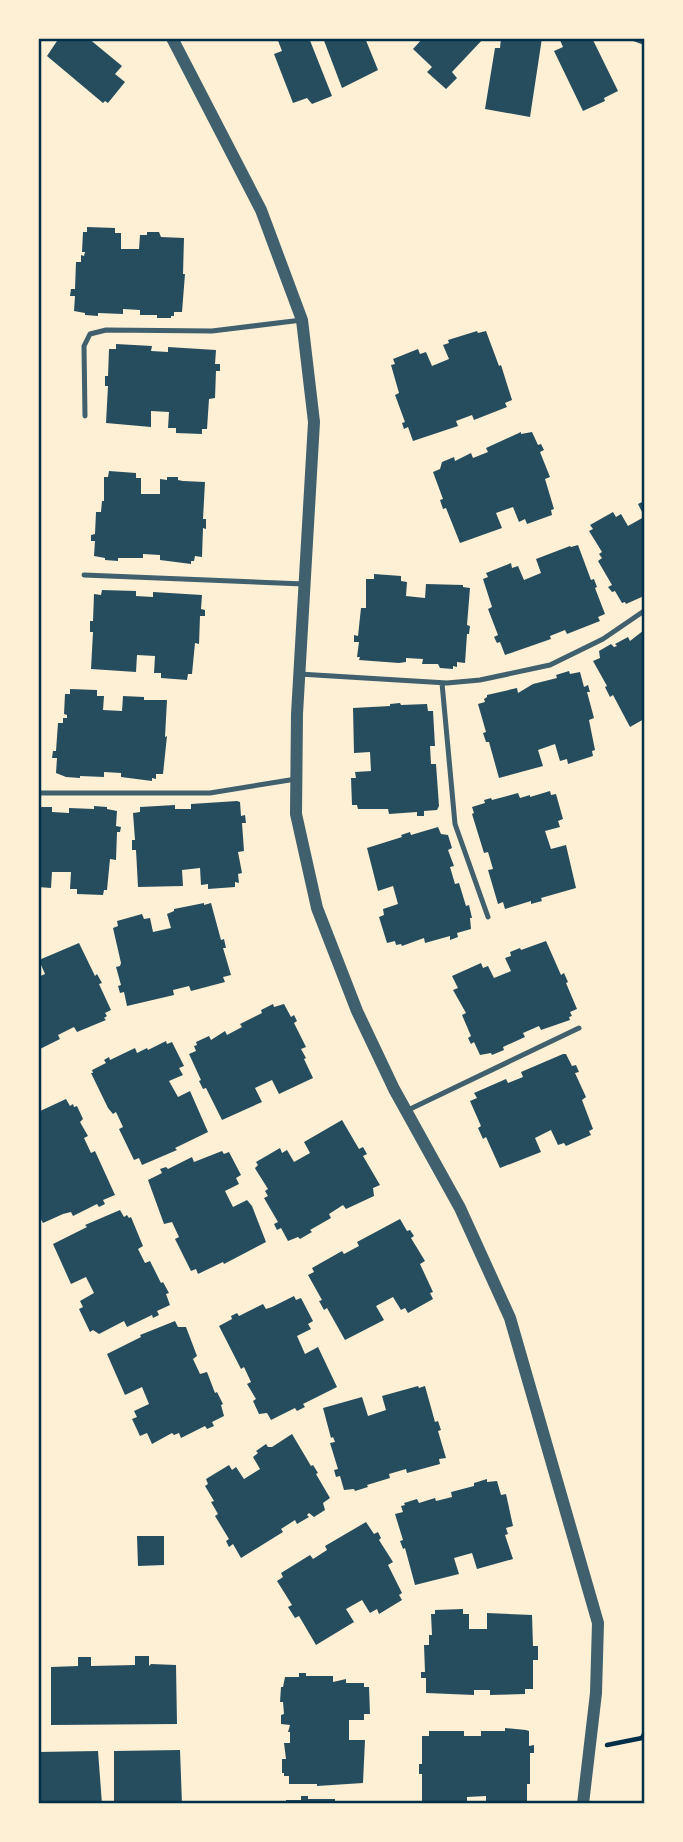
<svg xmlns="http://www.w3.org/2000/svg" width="683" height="1842" font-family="Quicksand,sans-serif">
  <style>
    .building { fill: #264d5e }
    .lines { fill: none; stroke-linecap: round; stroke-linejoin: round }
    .path { stroke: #003049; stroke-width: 4.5 }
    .service { stroke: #3f606c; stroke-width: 5 }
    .tertiary { stroke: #3f606c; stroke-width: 12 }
    .neatline { fill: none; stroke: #003049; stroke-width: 2.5 }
  </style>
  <rect width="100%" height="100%" fill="#fdf0d5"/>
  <path class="building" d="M59,38H88L122,66L115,74L125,82L108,103L105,101L103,103L47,56Z
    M277,38H309L332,96L312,104L307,98L293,103L274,54L282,51Z
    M323,38H365L378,70L342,88Z
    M423,38H484L452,72L457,78L446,89L427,72L432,67L413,49Z
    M501,38H542L530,117L485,109L495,48H500Z
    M559,38H592L618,91L604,98L605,101L583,111L554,51L563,47Z
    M628,38H644V45L628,39Z
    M87,227L115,228V233H121V249H139L140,235H147V232H159L161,237L184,238L183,274H185L182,312H174V316H171V318H157V315H140V310L123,309V314L98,313V316L85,315V313L74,311L75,296H70L71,289H75L76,262H81V255L84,256L85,252H82L83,232H87Z
    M477,331L478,333L486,331L499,366L501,365L512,400L505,403L507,407L474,420L472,415L456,421L458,426L413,441L408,427L404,429L402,423L405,422L395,395L399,393L391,365L395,364L393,359L418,349L420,354L426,352L432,366L449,359L443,345L449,343L448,340Z
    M116,344L152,346L151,351L168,352V347L216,350L215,364H220V371H216L215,398L209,399L207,429H202V434L176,433V428H168L169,412L151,411V427L106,423L108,386H105V376H108L109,349H116Z
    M521,432V434L532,432L538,445L541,444L544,450L540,452L550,477L545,479L554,509L551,510L552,515L527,524L525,519L519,522L513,507L496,513L502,528L460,543L446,508L443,509L440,500L443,499L433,472L440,469L442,462L454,457L455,461L471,453L473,458L488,452L486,448Z
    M109,471L136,473V478H141V494H160V479L167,480V477H178V480L183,481L205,482L203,519H206V529L203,528L202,557L195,556L194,561H191V564L160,560V555L143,554V558H118V561L105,560V558L94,556L95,541H91V535L95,534L96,512H101L102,501H104V477H108Z
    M644,501V516L638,504Z
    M613,512L616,517L621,514L628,526L644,517V596L626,604L625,602L622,603L615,591L612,592L608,587L612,585L598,561L602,558L599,554L602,552L589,531L593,529L590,525Z
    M578,545L591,580L594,579L597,587L595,588L605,614L598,617L600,621L567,634L565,630L550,636L551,639L505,655L500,642L497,643L494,637L498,635L488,609L492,607L483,579L488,577L486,573L511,563L512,568L518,566L524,580L541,573L536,559L570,546L571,547Z
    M374,574L401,576V581L407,582L406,596L425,598L426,584L463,585V587L470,588L467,625L470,626L469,634H467L465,663L457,662V667L453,666V669L440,668L438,664H422L423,659L406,658V662L399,663L359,660L360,657H357L359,642H354V635L358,636L361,608H366V579H374Z
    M102,590L136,591V596L153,597V592L202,595L201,609L205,610V616H200L199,644L195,643L192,674H188L187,680L161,678V673H154L155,656L137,655L136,672L91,669L93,632H90V621H93L94,594L101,595Z
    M644,630V719L630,727L613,695L610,697L605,687L607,686L593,661L600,658L599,651L611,644L614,647L617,646L615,644L628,637L630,641Z
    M569,671L570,674L580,672L584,687L588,685L590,692H587L594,718L589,720L595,750L592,751L593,756L568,764L567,759L560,761L555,744L538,750L543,766L499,778L489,742H486L483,733L486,732L478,704L485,702L484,699L487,697V695L517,688L518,693L533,684L557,678L556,675Z
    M70,689L97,690V696H104L103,710L122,711L123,696L144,697V700H167L165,737L167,736L163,774H156V779L152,778V781L121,777V773L104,772V777L80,776V778L66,777L56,773L57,758H52L53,751H56L58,723H63V718H67V715L64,714L65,694H70Z
    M400,703L401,705L427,704L428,711H433L435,746H430L431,764H436L439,806L437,810L424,811V816H417V812L389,814L388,809H358L357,805H352L351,778H356L355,772L371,771L370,752L354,753L353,708L390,706V704Z
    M550,791L551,795L556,794L563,819L558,821L560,827L545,831L551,849L566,845L576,888L541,898L542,901L531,904V901L505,909L503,902L498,904L488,870L493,869L488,852L484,853L472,814L474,813L472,807L485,803L484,800L491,798L492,800L518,793L520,798L530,795V797Z
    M237,801L240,802L241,816L245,815L246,823H242L244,851L238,852L242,873L238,874L239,883L235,882V887L208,889V884L201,885L200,868L182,870L183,886L138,887L136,850H132V840H135L133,813L140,812V807L175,805V809H191V804Z
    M94,806L107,807V809L117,811L116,826L121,827L120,832H117L116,860L110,859L107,890H104L103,895L77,894V889H70L71,872H52L51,888L38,887V807H52V812L69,813V808L94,809Z
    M438,827L441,834L448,835L452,848L448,850L454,866L450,867L455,884L459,883L466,906L469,905L472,918H470L471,929L457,933L458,937L450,940V936L425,943L424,938L402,946L401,944L396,945L395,941L387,943L379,917L384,915L383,909L398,904L393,886L378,891L367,848L402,837L401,835L410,832L411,835Z
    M204,903V905L211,903L221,940L224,939L226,948H223L231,975L223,977L225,982L191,991L189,986L173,990L174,995L127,1006L124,992L120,993L118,986L121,985L116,967L120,966L121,963L113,928L118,926L117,921L142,914L144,919L150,918L153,932L171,928L167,914L174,911V909Z
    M546,941L561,975L564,973L568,982L566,983L577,1009L570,1012L572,1016L569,1017L570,1020L541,1030L539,1026L523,1033L525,1037L503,1047L504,1050L492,1055L491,1053L480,1055L474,1042L471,1044L468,1038L471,1036L462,1015L466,1013L453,990L458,988L452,976L481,963L483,968L488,966L494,978L511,971L505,958L511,956L510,952L520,948L521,950Z
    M79,943L95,976L97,974L102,983L99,984L111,1010L105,1013L107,1016L104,1018L106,1020L77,1032L74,1027L58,1035L60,1039L38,1050V977L45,974L39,960Z
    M273,1004L274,1007L284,1004L291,1017L294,1015L297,1021L294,1023L306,1047L301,1049L306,1058L304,1059L313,1078L279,1094L272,1080L255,1088L262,1102L222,1120L206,1088L203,1089L199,1081L201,1080L189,1054L196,1051L194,1046L197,1045L196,1042L209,1036L211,1040L225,1031L227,1035L242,1027L240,1024L262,1013L261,1010Z
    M166,1041L167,1044L172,1042L184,1066L179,1068L183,1075L169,1081L178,1097L190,1091L208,1132L175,1148L177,1150L142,1165L139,1158L134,1160L119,1129L123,1127L116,1112L113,1114L108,1108L91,1073H93L92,1070L106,1063L104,1060L109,1057L110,1060L135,1048L137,1053L147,1048L148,1050Z
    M563,1054H566L572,1066L576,1065L579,1072L575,1073L586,1097L582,1100L593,1129L589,1131L591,1135L566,1146L564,1143L558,1145L551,1130L535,1138L541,1152L500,1168L486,1137L483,1139L478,1128L481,1126L470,1101L477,1098L474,1093L506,1079L508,1083L523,1077L521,1072Z
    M66,1099L70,1106L73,1104L74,1107L77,1106L83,1119L80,1122L88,1136L84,1138L91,1153L95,1151L115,1195L103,1200L105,1204L99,1207L97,1204L73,1216L71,1212L63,1214L43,1223L38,1214V1112Z
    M342,1120L359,1149L363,1147L367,1154L363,1156L380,1185L373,1188L374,1196L346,1209L343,1205L329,1214L331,1218L310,1230L312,1232L300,1239L298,1237L288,1241L281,1228L277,1230L274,1224L278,1222L264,1198L268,1196L265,1191L268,1189L256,1170L255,1168L258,1165L256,1162L280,1148L282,1153L287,1150L294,1162L310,1153L304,1142Z
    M222,1151L224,1154L229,1152L241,1175L236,1178L239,1184L225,1191L233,1207L247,1200L252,1206L266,1242L224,1264L223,1262L198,1274L196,1269L191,1271L175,1239L179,1237L172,1222L164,1224L148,1180L162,1173L160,1169L166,1167L168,1169L192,1157L194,1162Z
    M120,1210L124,1217L127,1215L129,1218L131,1217L143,1246L138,1249L145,1263L150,1261L161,1283L163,1282L169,1293L166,1294L170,1305L157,1311L159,1315L153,1318L152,1315L127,1327L124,1321L99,1334L93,1330L90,1332L79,1309L83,1307L80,1301L94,1293L86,1277L71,1284L53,1244L87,1227L85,1225Z
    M400,1219L407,1231L410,1230L414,1236L411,1238L425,1261L420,1264L433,1292L430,1293L433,1299L408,1313L405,1308L401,1310L393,1297L376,1306L384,1320L345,1340L327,1308L324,1310L319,1301L322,1300L308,1275L314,1272L312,1268L342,1251L344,1254L359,1246L357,1242Z
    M294,1296L296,1300L301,1298L313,1321L308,1324L311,1329L297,1336L305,1354L318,1347L337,1387L303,1404L305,1407L297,1411L295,1408L271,1420L267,1413L259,1414L253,1401L256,1399L247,1384L251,1382L244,1367L241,1369L219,1326L232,1319L231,1316L237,1313L239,1316L263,1304L266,1309L272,1307Z
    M175,1321L178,1327H186L197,1356L193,1359L200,1374L207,1372L215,1393L217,1392L223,1404L221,1405L224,1416L212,1422L214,1426L207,1429L205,1426L181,1438L179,1433L174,1435L172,1433L152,1444L147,1433L140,1436L132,1419L137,1417L134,1411L149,1404L142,1387L125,1395L107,1354L141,1337L140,1335Z
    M418,1386L419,1388L425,1386L435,1422L438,1421L441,1430L438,1431L446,1458L439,1459L440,1464L407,1473L406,1469L389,1474L390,1478L367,1485L368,1487L355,1491L354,1489L344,1490L340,1476L336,1477L334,1470L338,1469L330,1443L335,1442L333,1437L331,1438L323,1408L362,1397L368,1416L386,1410L382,1396Z
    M292,1434L311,1466L313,1465L318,1473L316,1474L330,1498L323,1503L325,1510L314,1517L309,1513L307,1515L309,1517L297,1524L295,1520L281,1529L283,1532L241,1558L233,1544L229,1547L226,1541L229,1539L215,1516L218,1514L211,1502L214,1501L205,1486L208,1484L206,1479L229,1465L232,1470L236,1467L244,1479L260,1469L253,1457L258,1453L256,1451L266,1444L268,1447H272Z
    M487,1479V1482L497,1481L501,1495L506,1494L513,1526L506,1528L508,1534L505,1535L513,1559L477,1569L472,1553L454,1558L459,1574L415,1585L405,1548L403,1549L400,1541L403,1540L395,1514L403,1512L401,1506L405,1505L404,1503L417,1499L419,1503L435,1498L436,1501L452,1497L451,1492L474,1486V1483Z
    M366,1522L374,1534L378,1532L381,1538L379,1540L393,1562L388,1565L402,1593L399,1595L402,1600L379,1614L377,1609L370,1613L362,1600L346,1609L354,1622L316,1645L299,1616L295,1618L288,1607L292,1605L277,1581L283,1577L281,1573L310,1555L313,1559L327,1550L325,1546Z
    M137,1536H164V1565L138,1566Z
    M463,1609V1614H469V1629H487V1613L532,1615L533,1646H538V1660H533V1689H525V1694L490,1695V1690H474V1695L426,1693V1678H421V1672H425L424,1645H429V1635H432L431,1614H435V1610Z
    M135,1656H149V1666L151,1664L176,1665L177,1724L51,1725V1667L78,1666V1657H91V1666L135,1665Z
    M299,1673H306V1676H333V1682L346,1679V1683H364V1687H369L370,1714H364V1720H349V1740H365L363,1783L317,1786V1784H289V1776H284V1773H282V1759H286L284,1743H290V1732H288L290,1725L281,1724V1715L284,1714L283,1702H280L281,1687H283L285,1677H299Z
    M505,1728L526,1730L529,1731V1746L534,1745V1753H530V1784H527V1804H486V1796L467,1797V1804H422V1774H419V1764H422V1736H429V1731H464V1736H481V1731H505Z
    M180,1750L182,1804H114V1751Z
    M98,1751L102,1804H38V1752Z
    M301,1796H308V1799H335V1804H286V1800H301Z"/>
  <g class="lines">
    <path class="path" d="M607,1745L642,1738L644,1734"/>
    <path class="service" d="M85,416L84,346L90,334L106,330L212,331L302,320
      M84,575L304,584
      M299,674L447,683L480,680L550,665L603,639L644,611
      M442,683L455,824L488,917
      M38,793H210L296,779
      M406,1111L579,1028"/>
    <path class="tertiary" d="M172,38L261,210L302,320L314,422L297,714L296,814L317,908L357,1011L394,1089L460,1208L510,1318L598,1623L596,1693L583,1804"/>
  </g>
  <rect width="683" height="1842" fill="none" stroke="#fdf0d5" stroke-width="80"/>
  <rect x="40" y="40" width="603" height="1762" class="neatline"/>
</svg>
